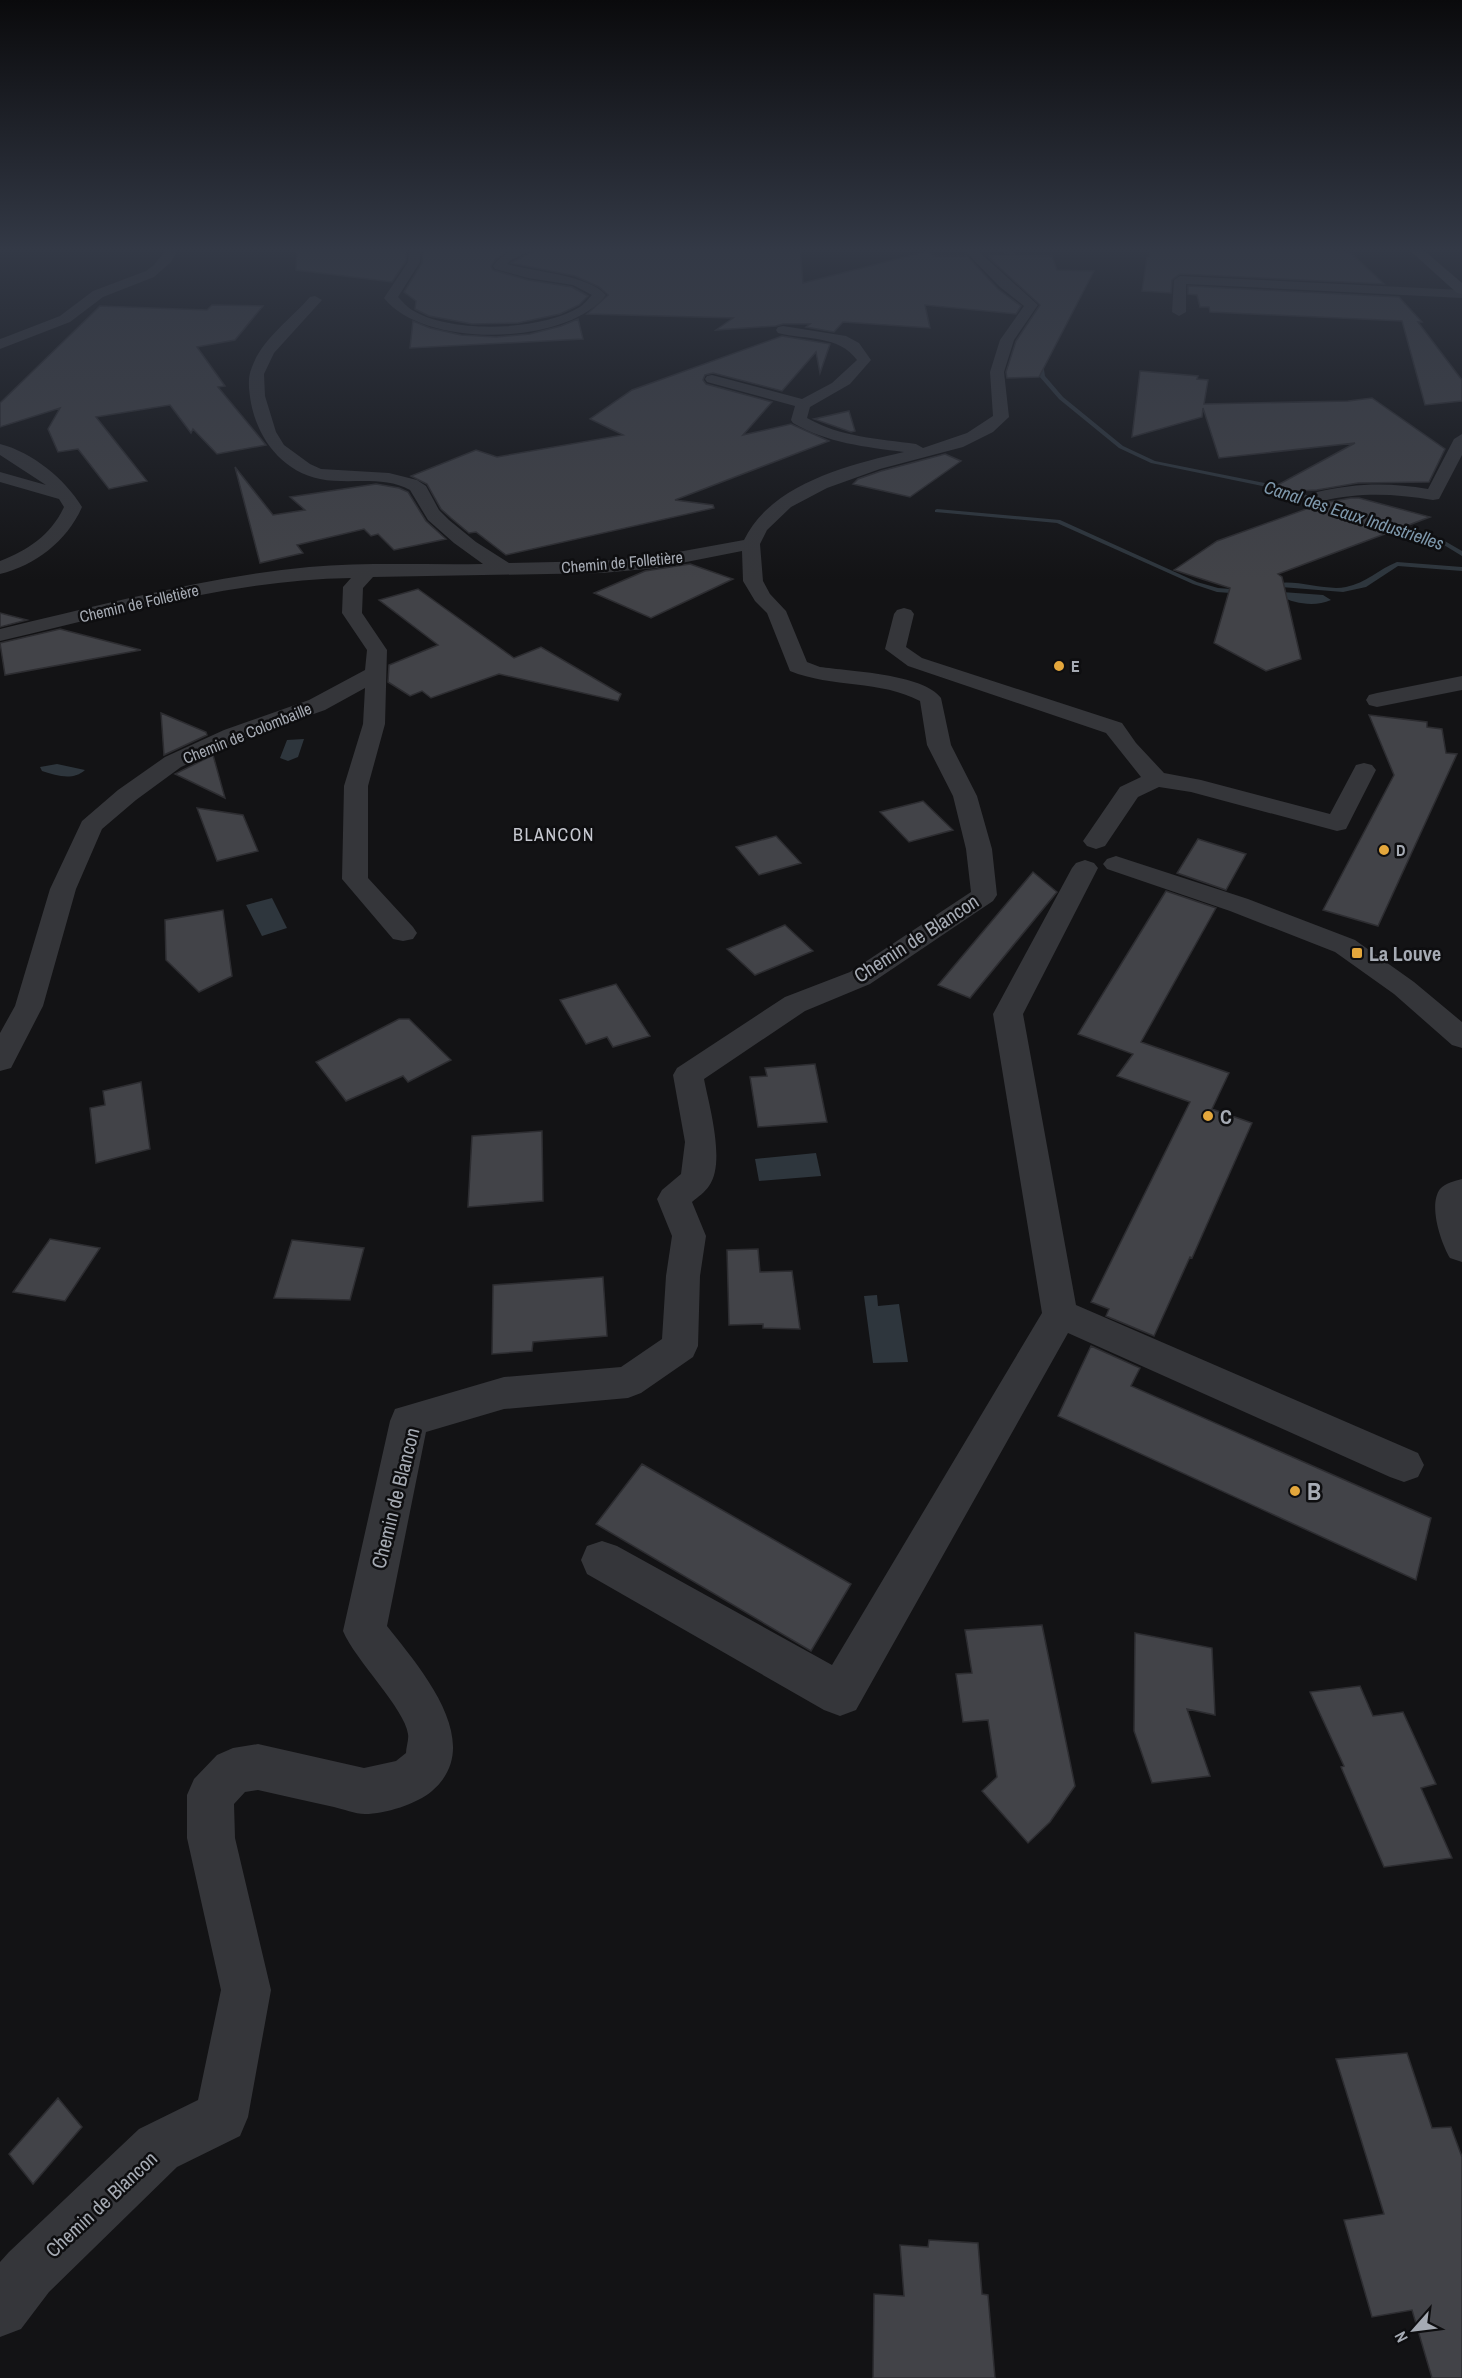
<svg xmlns="http://www.w3.org/2000/svg" width="1462" height="2378" font-family="'Archivo Narrow',sans-serif">
  <style>
    .water { fill: #2e363d }
    .lines { fill: none; stroke-linecap: round; stroke-linejoin: round }
    .stream { fill: #2e363d; fill-rule: evenodd }
    .building { fill: #424348; stroke: #2d2d31; stroke-width: 1.5 }
    .street { fill: #35363a; fill-rule: evenodd }
    .secondary { fill: #434549; fill-rule: evenodd }
    .poi-dot { fill: #e4a73c; stroke: #0e0e10; stroke-width: 2 }
    .labels { text-anchor: middle; dominant-baseline: central; stroke-width: 5; stroke-linejoin: round; paint-order: stroke }
    .far-street-label { font-size: 16px; fill: #a6abb4; stroke: #0e0e10 }
    .far-poi-label { font-size: 16px; font-weight: bold; fill: #a6abb4; stroke: #0e0e10; text-anchor: start }
    .far-water-label { font-size: 18px; font-style: italic; fill: #7f99ad; stroke: #0e0e10 }
    .far-neighbourhood-label { font-size: 18px; letter-spacing: 1.5px; fill: #c7c9d1; stroke: #0e0e10 }
    .street-label { font-size: 20px; fill: #a6abb4; stroke: #0e0e10 }
    .poi-label { font-size: 20px; font-weight: bold; fill: #a6abb4; stroke: #0e0e10; text-anchor: start }
    .near-poi-label { font-size: 24px; font-weight: bold; fill: #a6abb4; stroke: #0e0e10; text-anchor: start }
  </style>
  <rect width="100%" height="100%" fill="#131315"/>
  <path class="water" d="M1282,592L1323,595L1331,600C1315,607 1295,604 1280,596Z
    M304,739L298,757L288,761L280,758L287,740Z
    M57,764L85,770C73,781 57,776 42,771L40,767Z
    M272,898L287,928L262,936L246,905Z
    M816,1153L821,1176L759,1181L755,1159Z
    M877,1295L878,1306L899,1304L908,1362L873,1363L864,1296Z"/>
  <g class="lines">
    <path class="stream" d="M991,247C1005,247 1020,255 1031,263L1027,264Z
      M1037,356L1042,357L1045,376L1063,397L1123,446L1155,461L1280,486L1344,508L1339,509L1277,489L1151,463L1119,448L1059,399L1039,376Z
      M937,509L1060,520L1197,582L1218,588L1244,590L1248,592L1244,594L1217,592L1193,584L1057,523L935,512V510Z
      M1384,522L1443,540L1462,551V556L1439,542L1384,524Z
      M1397,562L1462,567V571L1398,566L1366,587L1343,592L1281,587L1270,589L1266,587C1288,575 1323,592 1346,587C1366,583 1379,569 1397,562Z"/>
  </g>
  <path class="building" d="M297,247H407L406,261L392,282L296,270Z
    M423,247H516L496,259L491,266L493,270L528,280L572,287L588,296L579,305L560,314L518,323L472,324L429,316L415,309L416,301L404,292L422,263Z
    M541,247H800L803,283L928,251L934,256H967L998,289L1021,306L1016,314L925,305L930,328L843,322L834,332L806,327L810,324H783L776,326L716,330L733,318L587,314L608,295L599,287L575,276L511,263Z
    M1151,247H1234L1350,252L1384,284L1180,274L1172,280L1171,293L1142,291L1147,257H1149Z
    M999,255L1052,256L1057,270L1094,271L1039,377L1007,378L1006,372L1016,341L1040,305L987,256Z
    M1188,286L1399,297L1422,322H1418L1462,380V401L1425,405L1402,321L1210,312L1209,307H1200L1197,295L1188,294Z
    M212,305L263,306L235,340L197,347L225,386L218,387L266,445L217,454L193,429L191,433L170,405L96,417L147,481L109,489L78,449L58,452L48,429L60,408L0,427V403L100,306L207,310Z
    M578,319L583,339L410,348L413,321L430,328L461,335L496,337L530,334L561,326Z
    M782,336L830,344L820,373L816,352L782,391L713,373L705,375L703,380L706,384L772,402L743,435L791,424L829,441L675,500L713,505L714,508L506,555L476,532L469,533L451,518L441,509L427,484L411,476L476,450L497,457L623,435L590,419L632,390Z
    M1140,371L1198,376L1197,379L1208,380L1204,404L1348,401L1372,398L1445,449L1429,482L1358,483L1317,490L1263,493L1355,443L1219,458L1203,408L1202,417L1132,437Z
    M849,411L855,431L851,432L814,419Z
    M945,454L961,461L910,497L853,484L858,479L881,471Z
    M235,467L273,515L305,510L290,497L376,484L399,488L408,492L426,521L446,539L394,550L378,534L371,536L364,529L297,545L303,553L260,563Z
    M1351,498H1359L1430,517L1278,574L1282,577L1301,659L1266,671L1214,643L1230,588L1174,570L1217,541L1323,503Z
    M690,564L733,579L651,618L594,593L645,571Z
    M418,589L514,658L541,647L621,694L618,701L499,674L431,698L422,691L410,696L388,682L389,665L438,645L379,600Z
    M0,613L27,620L0,627Z
    M60,629L141,650L5,675L0,643Z
    M161,713L206,732L207,735L164,755Z
    M1369,715L1427,722V727L1442,729L1446,753L1457,754L1378,926L1323,910L1394,775Z
    M213,755L225,798L175,774Z
    M923,801L953,830L909,842L880,812Z
    M197,808L243,815L258,851L217,861Z
    M776,836L801,863L759,875L736,847Z
    M1198,839L1246,854L1226,890L1177,873Z
    M1033,872L1057,892L970,998L938,985Z
    M1166,891L1216,908L1141,1042L1229,1073L1212,1109L1252,1123L1192,1258L1190,1257L1154,1336L1106,1316L1109,1309L1091,1302L1190,1102L1117,1076L1133,1054L1078,1034Z
    M223,910L232,976L199,992L166,960L165,920Z
    M785,925L813,951L755,975L727,949Z
    M616,984L650,1036L613,1047L607,1037L586,1044L560,1000Z
    M399,1019H409L451,1060L408,1082L403,1076L346,1101L316,1062Z
    M815,1064L827,1122L758,1127L750,1077L767,1076L765,1068Z
    M141,1082L150,1149L96,1163L90,1108L105,1105L103,1091Z
    M542,1131L543,1201L468,1207L472,1136Z
    M50,1239L100,1248L65,1301L13,1292Z
    M292,1240L364,1248L350,1300L274,1298Z
    M758,1249L760,1272L792,1271L800,1329L763,1328V1324L729,1325L727,1250Z
    M603,1277L607,1336L533,1342L532,1351L492,1354L493,1285Z
    M1091,1346L1140,1368L1131,1386L1431,1518L1416,1580L1058,1416Z
    M642,1464L851,1584L811,1651L596,1524Z
    M1042,1625L1075,1786L1050,1822L1028,1843L982,1791L997,1777L988,1720L963,1722L956,1674L972,1673L965,1630Z
    M1135,1633L1212,1648L1215,1715L1187,1709L1210,1776L1152,1783L1134,1731Z
    M1360,1686L1373,1716L1403,1712L1436,1784L1421,1788L1452,1858L1384,1867L1341,1767L1344,1766L1310,1692Z
    M1407,2053L1432,2128L1451,2127L1462,2157V2378H1432L1412,2310L1372,2317L1344,2220L1384,2214L1336,2059Z
    M58,2098L82,2127L33,2184L9,2154Z
    M929,2240L978,2243L982,2294L988,2295L995,2378H873L874,2294L904,2296L900,2245L928,2247Z"/>
  <g class="lines">
    <path class="street" d="M168,247H180L171,262L154,277L103,297L70,322L0,349V339L3,338L60,316L93,291L146,271L154,265Z
      M409,247H421L420,262L398,297C402,301 407,307 412,310C451,334 539,331 578,308C584,305 588,299 592,295L573,285L528,278L495,269L493,266C505,250 519,247 539,247L511,260L507,264C534,272 589,275 606,295C567,346 424,349 384,298L408,262Z
      M961,247H974L1038,305L1014,340L1004,372L1009,417L993,432L963,447L880,469L827,488L791,507L767,530L760,544L763,581L770,594L786,611L807,662L820,667C848,671 924,674 941,698L951,745L977,796L992,849L997,895L993,901L870,984L805,1011L704,1079C709,1105 726,1163 709,1186C705,1192 698,1197 692,1202L706,1236L700,1276L698,1346L693,1357L641,1393L628,1398L504,1409L426,1432L387,1626C418,1666 488,1743 432,1791C417,1804 385,1814 365,1814C355,1814 343,1809 334,1807C308,1801 283,1796 258,1790L245,1792L234,1804L235,1838L271,1990L248,2117L240,2136L177,2167L49,2292L21,2329L0,2337V2262L9,2252L139,2129L198,2100L221,1990L187,1838V1795L194,1779L217,1755L233,1748L258,1744L364,1768L396,1761L406,1753C406,1747 409,1740 408,1734C405,1709 355,1660 343,1631L390,1421L395,1409L504,1377L621,1367L662,1339L666,1276L672,1236L657,1199L662,1190L681,1174L685,1142L673,1075L677,1068L785,997L850,972L971,892L966,849L953,796L927,745L920,701C881,680 832,688 790,671L767,613L755,601L743,581L742,551L656,568L602,573L373,577L363,588L362,613L387,650L385,724L368,786V878L413,927L417,933L413,939L403,941L393,939L342,879L344,786L363,724L365,688L325,710L240,740L181,767L136,800L102,829L76,889L43,1006L11,1068L0,1071V1033L15,1006L50,889L82,821L118,790L165,757L224,730L309,700L365,670L367,650L342,613L343,587L351,578C232,580 115,614 0,641V629C102,605 205,577 309,567C366,562 425,565 483,564L454,543L428,520L410,490C383,475 349,485 320,479C282,471 258,439 251,403C249,391 247,378 252,367C262,339 291,319 310,297L315,296L322,300L274,353L264,374L265,396L276,432L284,445L310,464L321,469L389,473L417,480L426,486L439,510L449,520L476,542L509,563L602,561L656,556L744,540C771,484 848,465 904,452C866,447 827,443 793,423L791,420L795,406L707,382L705,379L707,376L712,375L802,399L832,383L857,360C839,335 806,340 778,333L776,330L778,327L783,326L846,336L859,343L871,360L850,384L810,407L807,418C840,437 879,439 916,444L923,448L967,433L993,416L990,372L1000,340L1024,306L1000,287Z
      M1180,276L1462,290V298L1186,284V312L1179,316L1172,312L1174,280Z
      M1462,434V455L1439,499L1433,500C1395,494 1361,492 1323,501L1317,500L1314,496L1317,492C1355,483 1389,482 1428,489L1454,439Z
      M0,444C32,452 65,479 82,507C67,541 36,565 0,574V561C28,550 51,535 64,507L59,499L0,482V472L46,485L0,455Z
      M904,608L911,610L914,614L906,647L922,658L1122,723L1136,743L1164,773L1201,780L1330,814L1356,765L1364,763L1372,765L1376,770L1346,829L1337,831L1191,792L1159,787L1138,797L1105,846L1096,849L1087,846L1083,841L1120,787L1141,777L1106,733L908,666L885,649L894,614L897,610Z
      M1462,676V690L1377,707L1369,705L1366,700L1369,695L1377,693Z
      M1116,856L1248,899L1355,940L1414,982L1462,1022V1048L1452,1045L1394,994L1335,952L1230,911L1107,869L1103,864L1107,859Z
      M1085,860L1094,863L1098,868L1023,1014L1076,1305L1418,1453L1424,1465L1418,1477L1404,1482L1390,1477L1068,1333L856,1710L840,1716L824,1710L587,1574L581,1560L587,1546L602,1541L617,1546L832,1665L1042,1313L993,1014L1072,868L1076,863Z
      M1462,1179V1262L1450,1258C1441,1243 1428,1205 1440,1189C1445,1183 1455,1181 1462,1179Z"/>
    <path class="secondary" d="M1406,247H1420L1462,283V294L1457,293Z"/>
  </g>
  <linearGradient id="sky" x2="0" y2="1"><stop stop-color="#0a0a0c"/><stop offset="0.43" stop-color="#333946"/><stop offset="1" stop-color="#333946" stop-opacity="0"/></linearGradient>
  <rect width="1462" height="580" fill="url(#sky)"/>
  <g class="poi-dot">
    <circle cx="1059" cy="666" r="6"/>
    <circle cx="1384" cy="850" r="6"/>
    <rect x="1351" y="947" width="12" height="12" rx="3"/>
    <circle cx="1208" cy="1116" r="6"/>
    <circle cx="1295" cy="1491" r="6"/>
  </g>
  <g class="labels">
    <g class="far-street-label">
      <text transform="translate(622 562) rotate(-5)">Chemin de Folletière</text>
      <text transform="translate(139 603) rotate(-13)">Chemin de Folletière</text>
      <text transform="translate(247 733) rotate(-22)">Chemin de Colombaille</text>
    </g>
    <g class="far-poi-label">
      <text x="1071" y="666">E</text>
      <text x="1396" y="850">D</text>
    </g>
    <g class="far-water-label">
      <text transform="translate(1354 515) rotate(18)">Canal des Eaux Industrielles</text>
    </g>
    <g class="far-neighbourhood-label">
      <text x="554" y="834">BLANCON</text>
    </g>
    <g class="street-label">
      <text transform="translate(916 938) rotate(-33)">Chemin de Blancon</text>
      <text transform="translate(395 1498) rotate(-76)">Chemin de Blancon</text>
      <text transform="translate(101 2204) rotate(-43)">Chemin de Blancon</text>
    </g>
    <g class="poi-label">
      <text x="1369" y="953">La Louve</text>
      <text x="1220" y="1116">C</text>
    </g>
    <g class="near-poi-label">
      <text x="1307" y="1491">B</text>
    </g>
  </g>
  <g transform="translate(1414 2330) rotate(242)" stroke="#0e0e10" stroke-width="4.5" paint-order="stroke">
  <path d="M0-4.5L10 22L0 15L-10 22Z" fill="#a6abb4"/>
  <text y="-9" font-size="16" font-weight="bold" text-anchor="middle" fill="#a6abb4">N</text>
  </g>
</svg>
